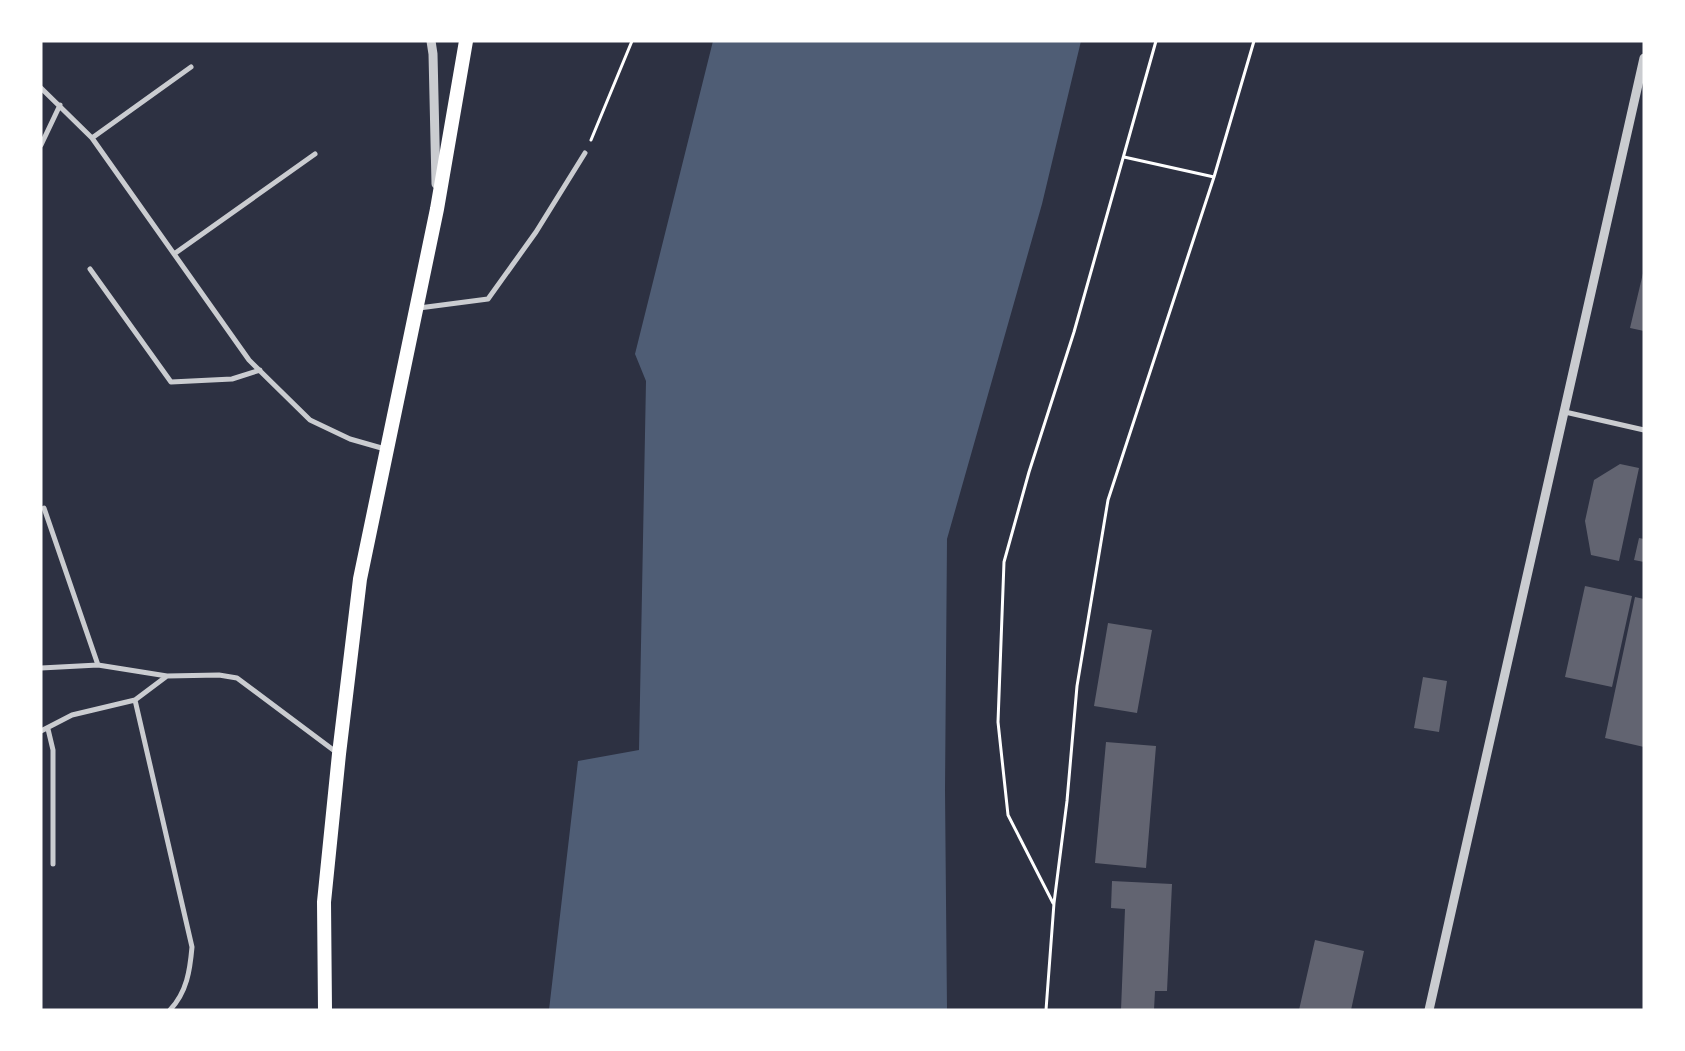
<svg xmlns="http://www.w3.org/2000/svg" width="1685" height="1051" font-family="Mulish,sans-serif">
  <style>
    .water { fill: #4f5d75 }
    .building { fill: #626471 }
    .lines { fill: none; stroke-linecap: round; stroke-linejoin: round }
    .path { stroke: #fff; stroke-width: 3 }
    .minor { stroke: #caccd0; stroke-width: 5 }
    .tertiary { stroke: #caccd0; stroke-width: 9 }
    .trunk { stroke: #fff; stroke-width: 14 }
  </style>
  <rect width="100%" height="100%" fill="#2d3142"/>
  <path class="water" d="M713,41H1081L1042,204L947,539L945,790L947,1010H549L578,761L639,750L646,381L635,354Z"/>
  <path class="building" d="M1644,269V331L1630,328Z
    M1620,464L1639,468L1619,561L1591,555L1585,521L1594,480Z
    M1639,538L1644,539V562L1634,560Z
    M1585,586L1632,596L1612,687L1565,677Z
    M1635,597L1644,599V747L1605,738Z
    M1108,623L1152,630L1137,713L1094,706Z
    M1423,677L1447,681L1439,732L1414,728Z
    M1106,742L1156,746L1146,868L1095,863Z
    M1112,881L1172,884L1167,991H1155L1154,1010H1121L1125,909L1111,908Z
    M1315,940L1364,951L1351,1010H1299Z"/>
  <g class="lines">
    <path class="path" d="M591,140L632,41
      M1124,157L1214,177
      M1053,903L1008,815L998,722L1004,562L1029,472L1074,332L1156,41
      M1046,1010L1054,903L1067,801L1077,686L1108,500L1214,177L1254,41"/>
    <path class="minor" d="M41,88L92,138L249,360L310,420L350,439L385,449
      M92,138L191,67
      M41,145L60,105
      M174,254L315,154
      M90,269L171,382L232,379L260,370
      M419,308L488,299L536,232L585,153
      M1565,412L1644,430
      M44,508L98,665
      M41,668L98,665L167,676
      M48,729L53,750V864
      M41,731L72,715L135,700
      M170,1010C187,992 190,970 192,947L135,700L167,676L219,675L237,678L336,752"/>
    <path class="tertiary" d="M431,41L433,54L436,184
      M1429,1010L1644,58"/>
    <path class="trunk" d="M325,1010L324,902L339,754L360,579L437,209L466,41"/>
  </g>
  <rect width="1685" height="1051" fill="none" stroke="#ffffff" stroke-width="85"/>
</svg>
